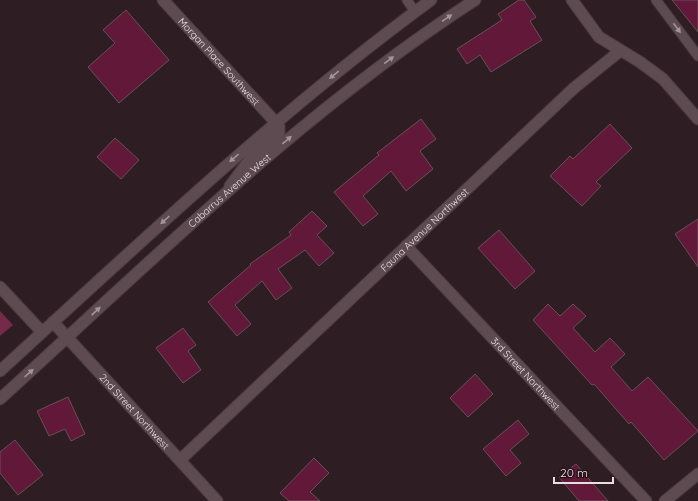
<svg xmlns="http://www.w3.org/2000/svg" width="698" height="501" font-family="Quicksand,sans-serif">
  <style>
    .forest { fill: #752a49 }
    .building { fill: #621838; stroke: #655257 }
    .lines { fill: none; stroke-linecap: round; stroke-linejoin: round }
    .service-casing { stroke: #483a3f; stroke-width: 11 }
    .minor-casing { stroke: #483a3f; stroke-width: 13 }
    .secondary-casing { stroke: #483a3f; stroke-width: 13 }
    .service { stroke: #5e4b51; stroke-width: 9 }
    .minor { stroke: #5e4b51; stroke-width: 11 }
    .secondary { stroke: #5e4b51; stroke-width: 11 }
    .oneway { fill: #a49499 }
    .labels { text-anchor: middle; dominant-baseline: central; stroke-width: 4; stroke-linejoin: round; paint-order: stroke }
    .street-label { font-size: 10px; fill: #e9dde1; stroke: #241419 }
  </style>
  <rect width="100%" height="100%" fill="#2e1d23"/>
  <path class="forest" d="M0,311L13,325L0,336Z"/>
  <path class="building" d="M519,0H524L536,17L530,21L542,40L491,72L480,55L467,64L457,49L502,20L498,14Z
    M672,0H698V32Z
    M126,10L169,60L119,103L88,67L115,43L103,30Z
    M421,119L436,139L420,151L433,169L406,191L391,171L363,196L378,214L363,226L334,192L379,155L377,153Z
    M610,124L632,148L596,182L601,186L582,206L550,176L570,156L573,159Z
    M115,138L139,160L121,179L97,157Z
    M312,211L327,226L317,235L334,253L319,266L305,250L278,269L292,288L276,300L262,281L235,305L251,324L237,336L208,302L251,265L250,264L291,235L289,232Z
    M698,219V267L675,234Z
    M499,230L535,271L515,289L478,248Z
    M548,304L560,316L573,304L586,316L573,328L595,352L610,338L625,354L611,367L632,391L648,377L698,431L664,460L631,422L629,424L594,384L592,385L533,320Z
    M183,328L196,345L188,351L201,370L183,383L156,348Z
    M475,374L493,394L468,417L450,398Z
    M68,397L85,434L71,441L65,429L49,436L37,411Z
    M518,420L529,434L510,450L521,463L506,476L483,449Z
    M15,440L43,475L18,495L0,473V452Z
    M314,458L329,473L310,492L320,501H289L280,493Z
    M576,464L608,501H579L559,477Z"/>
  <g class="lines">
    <g class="service-casing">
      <path id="service" d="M407,0L415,12
        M656,0L698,56"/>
    </g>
    <g class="minor-casing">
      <g id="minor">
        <path id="s1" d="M163,0L279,126V133L251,158L230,186"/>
        <path d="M572,0L599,37L640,62L663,79L698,119"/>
        <path id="s2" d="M406,246L646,501"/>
        <path d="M0,287L42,332"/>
        <path id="s3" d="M53,322L217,501"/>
        <path id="s4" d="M180,460L574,88L620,51"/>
        <path d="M665,501L698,474"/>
      </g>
    </g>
    <g class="secondary-casing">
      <g id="secondary">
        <path d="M0,371C140,243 278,112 431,0"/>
        <path id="s5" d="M0,399C153,260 300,113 475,0"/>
      </g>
    </g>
    <use href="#service" class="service"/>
    <use href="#minor" class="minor"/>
    <use href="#secondary" class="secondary"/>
  </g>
  <defs><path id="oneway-solid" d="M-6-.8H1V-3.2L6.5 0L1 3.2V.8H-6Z"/></defs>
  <g class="oneway">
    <use href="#oneway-solid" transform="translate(447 18) rotate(-34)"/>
    <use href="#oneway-solid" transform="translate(677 28) rotate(53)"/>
    <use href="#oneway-solid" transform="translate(389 60) rotate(-36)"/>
    <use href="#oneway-solid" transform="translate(334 75) rotate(141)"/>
    <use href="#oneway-solid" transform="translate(287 140) rotate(-40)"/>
    <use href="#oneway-solid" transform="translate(234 158) rotate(139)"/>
    <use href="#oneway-solid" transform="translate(165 220) rotate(138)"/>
    <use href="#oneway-solid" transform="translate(96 311) rotate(-43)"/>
    <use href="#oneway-solid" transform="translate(29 373) rotate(-42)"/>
  </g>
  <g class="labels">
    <g class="street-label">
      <text stroke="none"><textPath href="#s1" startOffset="83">Morgan Place Southwest</textPath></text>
      <text stroke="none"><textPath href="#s5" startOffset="310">Cabarrus Avenue West</textPath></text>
      <text stroke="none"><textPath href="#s4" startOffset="336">Fauna Avenue Northwest</textPath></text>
      <text stroke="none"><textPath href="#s2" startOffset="175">3rd Street Northwest</textPath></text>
      <text stroke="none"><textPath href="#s3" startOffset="121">2nd Street Northwest</textPath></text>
    </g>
  </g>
  <path d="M554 477v6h59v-6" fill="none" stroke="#e9dde1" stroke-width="2"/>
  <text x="560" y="477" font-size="12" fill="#e9dde1" stroke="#241419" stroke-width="3" paint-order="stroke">20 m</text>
</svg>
